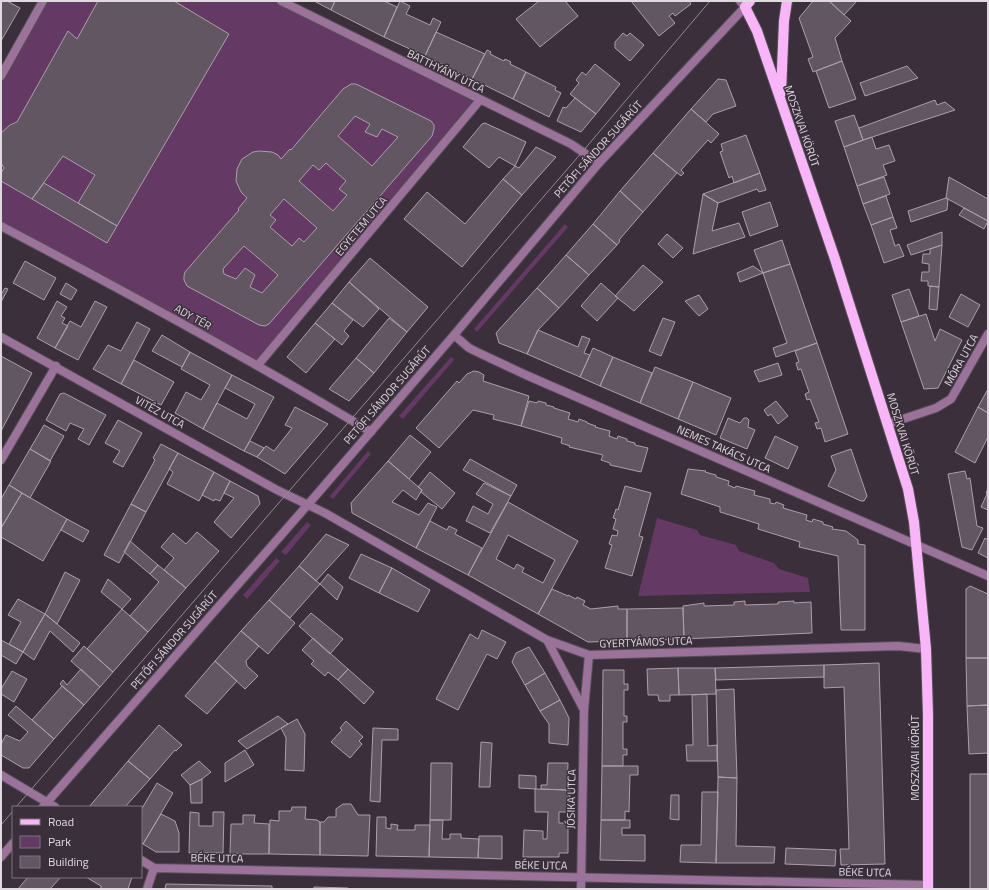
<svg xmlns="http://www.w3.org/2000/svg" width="989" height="890" font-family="'Titillium Web',sans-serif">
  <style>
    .green { fill: #643964 }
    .building { fill: #635663; stroke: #ac9eac; fill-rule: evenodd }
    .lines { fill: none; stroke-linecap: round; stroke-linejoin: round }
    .minor-casing { stroke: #584e58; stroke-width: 10 }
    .tertiary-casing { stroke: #584e58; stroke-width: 10 }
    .primary-casing { stroke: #584e58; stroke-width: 12 }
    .minor { stroke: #9a729a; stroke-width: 8 }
    .tertiary { stroke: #9a729a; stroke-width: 8 }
    .primary { stroke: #f8b6f8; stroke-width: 10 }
    .tram { stroke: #928a92; stroke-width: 1 }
    .labels { text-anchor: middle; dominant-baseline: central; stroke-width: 3; stroke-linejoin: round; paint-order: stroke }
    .street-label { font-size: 11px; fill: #e0d9e0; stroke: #3a2f3a }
  </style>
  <rect width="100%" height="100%" fill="#3a2f3a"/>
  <path class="green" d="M43,1H281L480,100L258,365L1,227V76Z
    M565,224L568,227L477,332L474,329Z
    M451,357L454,360L403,419L399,416Z
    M368,451L371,454L333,499L330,496Z
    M657,518L697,530L700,535L736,545L739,551L774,563L779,569L808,578L810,592L638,596Z
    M307,522L311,525L286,555L281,552Z
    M276,558L280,561L247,599L243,595Z"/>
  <path class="building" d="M1,1H7L20,8L1,41Z
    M98,1H174L229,34L117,226L78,203L95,175L63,156L32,199L1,181V173L4,168L1,163V133L10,125L17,122L68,31L77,39Z
    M314,1H335L331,10Z
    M335,1H384L397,7L384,37L331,10Z
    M400,1L410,6L406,14L430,25L433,18L441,22L425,56L384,37Z
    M539,1H565L578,16L540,47L516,19Z
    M631,1H689L691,4L675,16L673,13L669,16L675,23L659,36Z
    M813,1H829L851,21L835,38L842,61L813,72L808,59L813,57L799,18Z
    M829,1H857L844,15Z
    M436,32L485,54L472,79L425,56Z
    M623,33L627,36L630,33L644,45L630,61L615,48V42Z
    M487,50L491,52L490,54L504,61L505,59L511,62L510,64L526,72L513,99L472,79Z
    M842,61L856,99L829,108L816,71Z
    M595,64L620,84L596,114L570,94L579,83L576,80L582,72L586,75Z
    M907,66L918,78L865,96L860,83Z
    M526,72L556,87L555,90L561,93L549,117L513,99Z
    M718,79L726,80L736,106L713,114L706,122L691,109Z
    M351,84H356L431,121L434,125V129L432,136L269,324L265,326L259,325L187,286L184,280V276L185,272L239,210L238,209L247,198L241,192L236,181L237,169L242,159L253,152L259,151L272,152L278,155L281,159L290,149L291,150L343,89ZM355,116L370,124L365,132L377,137L382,129L398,137L372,166L338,136ZM326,163L346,181L339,189L347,195L333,211L299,181L313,165L319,170ZM284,199L317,228L304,242L299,238L292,246L270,227L276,220L270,215ZM244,246L278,275L262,293L250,287L255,275L245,268L236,279L224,274L223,269Z
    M575,98L596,114L581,132L557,121L563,107L566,108Z
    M935,100L937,105L945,102L955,110L863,140L859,128Z
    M691,109L719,134L711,143L708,140L681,170L684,173L681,176L653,153Z
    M854,115L863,140L844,147L835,121Z
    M485,123L526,142L515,166L499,157L489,168L463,147L482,124Z
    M746,135L760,173L734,183L732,176L729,178L720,152L723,151L721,144Z
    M872,137L876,149L889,145L895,161L883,165L887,175L857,186L844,147Z
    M536,147L556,157L522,195L503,179L515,166L519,168Z
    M653,153L677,173L643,212L620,191Z
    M760,173L766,190L759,192L757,189L718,203L703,194Z
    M884,177L890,194L863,204L857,186Z
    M949,177L988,199V221L946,198Z
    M503,179L522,195L462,267L404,219L427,192L465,224Z
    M44,183L117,226L107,243L32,199Z
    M620,191L643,212L619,240L620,241L617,245L593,224Z
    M703,194L718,203L712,231L739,223L745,237L693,254Z
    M886,196L893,217L871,225L863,204Z
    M946,198L948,199L947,210L911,222L908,211Z
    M770,202L778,226L750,236L742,212Z
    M964,208L988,221L984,229L959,215Z
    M893,217L897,228L890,230L895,246L899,244L904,256L884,263L871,225Z
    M593,224L617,245L589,275L566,255Z
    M942,232V245L911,255L907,245Z
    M667,234L683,248L673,258L658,244Z
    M782,240L790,264L763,273L754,250Z
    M942,245L939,287L928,286V281H921L922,272H929V264L922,263L923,254H930V249Z
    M566,255L589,275L559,308L537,288Z
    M370,258L428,307L407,332L349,282Z
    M25,261L56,278L44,300L13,283Z
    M790,264L817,343L776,357L773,348L787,343L763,273Z
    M643,265L663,282L634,311L615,296Z
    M753,266L763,273L740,282L737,273Z
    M349,282L379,309L363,327L332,303Z
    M66,283L77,290L71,300L60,294Z
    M601,283L618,298L597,321L581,306Z
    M930,286L939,287L937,310L929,309Z
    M5,288L8,289L1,302V292L2,293Z
    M537,288L559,308L538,330L527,354L499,343L496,333Z
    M909,289L919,316L901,322L892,295Z
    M961,294L980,305L968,327L949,317Z
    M699,295L708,309L699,316L685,301Z
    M57,301L67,307L61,316L65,318L62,323L68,326L55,348L37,338Z
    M95,301L107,307L78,360L55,348L70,321L81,327Z
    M332,303L353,320L344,331L349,336L342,345L315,323Z
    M926,314L935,341L940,329L962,340L938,388L924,389L901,322Z
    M389,318L407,332L374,373L356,358Z
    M663,318L675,322L661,356L649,351Z
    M137,322L150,329L121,384L93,369L108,345L121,351Z
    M315,323L335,339L306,373L287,357Z
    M538,330L578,347L582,336L590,339L584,353L590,355L580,377L527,354Z
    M162,335L190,352L182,367L152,351Z
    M817,343L848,434L825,442L821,428L817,429L815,423L819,422L810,399L807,400L805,394L809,392L801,369L798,370L796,363L799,362L795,351Z
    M593,348L613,357L600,386L580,377Z
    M190,352L232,375L203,429L175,413L186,392L201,400L210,385L181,369Z
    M1,356L32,373L1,431Z
    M613,357L652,373L640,403L600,386Z
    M356,358L374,373L349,401L329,389Z
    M134,360L174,382L161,405L121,384Z
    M778,363L782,375L759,382L754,371Z
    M655,367L693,382L678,419L640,403Z
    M474,371L479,372L484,375L483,381L529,396L521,426L493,419L494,415L473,410L439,448L416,428L457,381L459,383L467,374Z
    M232,375L274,397L244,451L203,429L217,403L247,419L255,404L225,388Z
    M693,382L731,398L716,435L678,419Z
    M988,389V413L978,407Z
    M64,393L106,415L89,445L78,439L84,429L70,423L66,431L46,420L60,394Z
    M529,401L537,403L538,401L546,403V405L554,407V408L570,413L568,419L578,422L579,419L587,422V423L596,426L595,427L610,431L609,436L617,439L618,436L627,439V441L635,443V445L648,448L641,472L610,465V463L601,460L603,455L569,447L570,446L561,443L562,438L521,426Z
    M776,401L788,416L778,424L771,414L768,416L764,410Z
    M295,407L328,424L285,474L257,457L266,446L274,451L292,428L285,425Z
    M978,407L988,413V437L975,463L955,452Z
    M728,418L740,423L744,418H747L749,420L748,427L755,430L747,449L720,438Z
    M118,420L142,433L123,467L113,462L120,451L105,443Z
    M44,425L64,436L50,461L30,449Z
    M410,435L431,452L409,479L388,461Z
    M775,436L798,447L788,469L765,458Z
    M250,441L264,448L257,457L244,451Z
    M161,444L178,453L146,512L131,504L155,460L153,458Z
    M30,449L51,461L30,498L9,485Z
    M851,449L867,496L864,501H861L828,486L836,470L831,456Z
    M178,453L214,472L199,501L167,484L173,472L169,469Z
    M470,459L517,485L511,496L463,470Z
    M388,461L422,490L416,500L403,490L392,502L419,515L428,503L437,507L416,548L352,513L351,503Z
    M688,469L706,471L705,472L716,475V477L729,481L728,485L735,488L736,486L755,491L754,495L770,499V503L775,504L776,502L784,505L783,508L807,515L806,520L812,522L813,519L823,522V524L833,527L832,529L846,531L858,540V544L865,545V630H841L838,556L799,547L800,542L758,529L759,524L720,512V507L681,494Z
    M965,471L967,479L970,478L977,526L983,528L972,550L962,547L948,474Z
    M214,472L230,481L220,501L215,499L214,501L202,495Z
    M430,472L455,493L442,509L421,492L422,490L418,487Z
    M230,481L258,496L260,504L231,538L214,522L234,498L224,493Z
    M484,483L511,496L490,533L466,521L473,506L488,514L493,504L476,494Z
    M9,485L22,493L1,528V499Z
    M625,486L651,493L639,536L643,537L632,576L605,568L612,545L609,544L612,535L617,536L618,531L613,529L616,519L613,518L616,509L618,510Z
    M988,488V510L981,507L987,494L986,493Z
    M22,493L67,519L43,561L1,537V528Z
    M508,502L578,541L538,614L468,575ZM508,535L555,560L543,583L522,572L524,568L517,564L514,569L496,559Z
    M131,504L146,512L119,563L104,555Z
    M67,519L89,531L83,542L61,530Z
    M430,521L447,530L449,526L457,530L455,534L482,548L468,575L416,548Z
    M197,532L219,551L186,588L164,570L174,558L161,547L173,533L186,544Z
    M326,534L349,545L316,581L299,566Z
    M985,538L988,540V558L978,553Z
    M130,541L158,565L150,574L124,552Z
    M361,554L392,568L379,593L349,578Z
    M158,565L186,588L148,632L130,616L159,582L150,574Z
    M299,566L320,584L290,618L269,600Z
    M392,568L430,590L418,612L379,593Z
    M65,572L80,580L57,624L45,614Z
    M328,574L343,587L337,600L320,584Z
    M108,579L131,599L122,609L101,592Z
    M970,586L988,594V658H966V589Z
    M552,589L568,596V595L576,599L577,597L585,601L583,605L591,609L618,606V609H627V641L588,642L538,614Z
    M18,599L45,614L23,652L9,644L21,622L8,615Z
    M269,600L295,623L268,654L241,631Z
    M745,601V605L778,604V602L794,601V603L811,602L812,633L684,639L683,606L704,603V606L734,605V602Z
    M683,608L684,639L627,641V609Z
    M122,609L148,632L113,672L87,649Z
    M311,613L343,639L330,654L299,626Z
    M45,614L80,643L73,652L50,631L34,660L23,652Z
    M482,630L506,642L497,659L487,654L458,710L436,699L470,634L478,639Z
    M241,631L259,646L246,661L247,666L258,676L245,689L215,661Z
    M313,638L348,669L338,680L328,672L325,676L311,664L314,661L302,650Z
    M1,640L23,652L16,664L1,655Z
    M84,646L113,672L100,687L71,661Z
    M529,647L545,673L525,685L512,662L516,653Z
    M966,658H988V705L967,706Z
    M215,661L237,681L207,714L185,696Z
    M879,663L885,864L841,865L840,849H849L844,687L824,688V665Z
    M824,665V677L716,680L715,668Z
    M678,668L679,695H670V701H659L658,695H648L647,669Z
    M678,668H715L716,694L679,695Z
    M81,669L100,687L84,705L60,684L63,680L67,685Z
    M348,669L374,692L364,704L338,680Z
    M603,670H624V684H628V690H624V716H627V722H623V749H627V755H623V766H602Z
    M12,671L27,679L14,702L1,694V689Z
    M545,673L560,700L540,711L525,685Z
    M62,686L84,705L54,739L32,720Z
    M734,689L737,778L718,777L716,690Z
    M707,694L708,746L717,745V761H687L686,745H693L692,695Z
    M560,700L569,718L568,745L549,743V724L540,711Z
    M988,705V753L969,754L967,706Z
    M16,706L54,739L29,768H23L1,755V744L6,735L20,741L28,732L8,715Z
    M278,716L288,724L247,749L238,741Z
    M297,719L305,734L304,771L285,770L286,738L281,728Z
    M346,721L363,737L359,741L362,744L350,758L331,742L342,730L340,728Z
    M159,725L182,745L176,751L175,750L150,779L128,761Z
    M373,728L398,729V740H382L380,802L370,801Z
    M481,742L492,743L490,787H479Z
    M245,750L254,765L225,782V763Z
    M128,761L150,779L125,807H89Z
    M199,761L211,772L202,779L190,785L181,775Z
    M431,763H452L451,820H430Z
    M548,763H568L567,790L541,789V785H547Z
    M602,766H638V775H630L629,812L625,811V820H601Z
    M970,774H988V889H970Z
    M519,775L536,776V789L519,788Z
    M718,777L737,778L736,846L775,847L774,863H716Z
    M202,779V803H191L190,785Z
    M157,783L173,793L143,844L141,843V810Z
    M535,789L570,790L569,812H559V823H568V853H559V857H523L524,830L543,831V839H547L548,812H535Z
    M702,792H718L716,863L680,862L681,845H701Z
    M671,795H679V820L670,819Z
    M343,804H351L358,815H370L368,856L320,855V822H324L328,817H336V809Z
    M292,807H306L305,819L317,820L320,822V855L269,854L270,820L279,821V811H291Z
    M190,812L199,813V826H213V812H224L223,853H189Z
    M161,814L175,821L179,833V852H156L143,844Z
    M243,815H255L254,823L269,824V854H230L231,824H243Z
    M377,817H386V828L391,829V824L398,825L397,830H415V825H430L429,857L376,856Z
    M430,820H443L442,839H450V834H461V838L479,839L478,858L429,857Z
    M601,820H630V828H622V835H645V861L600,860Z
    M479,836H502V859L478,858Z
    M786,848L836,850L835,866L785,864Z
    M28,877H61L50,889H18Z
    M86,877H132L128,889H101V886Z
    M166,884L272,886V889H165Z
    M314,887L348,888L349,889H314Z"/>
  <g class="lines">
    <g class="minor-casing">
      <path id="minor" d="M281,1L571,144L599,163
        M1,76L43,1
        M1,226C126,292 250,359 371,432
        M454,335L469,348L477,352L526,375L988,576
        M1,337L277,490L325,513L547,640L589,655L898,646L926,649
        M258,365L480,100
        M888,424L936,408L951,399L988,334
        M1,460L56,366
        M547,640L584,710
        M1,775L55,807
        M141,860L154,868
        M154,868L928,885
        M147,889L154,868
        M581,889L584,710L589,655"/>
    </g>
    <g class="tertiary-casing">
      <path id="tertiary" d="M43,807L318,493L454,335L599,163L745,7L740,1
        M1,857L13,843"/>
    </g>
    <g class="primary-casing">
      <path id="primary" d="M750,1L745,7L757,31L835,259L908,489L914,522L926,649L928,715V889
        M781,93L784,21L787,1"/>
    </g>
    <use href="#minor" class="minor"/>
    <use href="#tertiary" class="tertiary"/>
    <use href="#primary" class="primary"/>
    <path class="tram" d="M16,807L583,151L710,1
      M1,825L13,811"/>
  </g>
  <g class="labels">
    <g class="street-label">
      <text transform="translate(446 71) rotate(26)">BATTHYÁNY UTCA</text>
      <text transform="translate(802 126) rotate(71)">MOSZKVAI KÖRÚT</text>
      <text transform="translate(598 149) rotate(-48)">PETŐFI SÁNDOR SUGÁRÚT</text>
      <text transform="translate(361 226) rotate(-50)">EGYETEM UTCA</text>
      <text transform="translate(193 317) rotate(29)">ADY TÉR</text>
      <text transform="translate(961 360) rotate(-61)">MÓRA UTCA</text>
      <text transform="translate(387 395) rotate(-49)">PETŐFI SÁNDOR SUGÁRÚT</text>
      <text transform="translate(160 412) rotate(29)">VITÉZ UTCA</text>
      <text transform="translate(903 434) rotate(73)">MOSZKVAI KÖRÚT</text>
      <text transform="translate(724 449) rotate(24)">NEMES TAKÁCS UTCA</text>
      <text transform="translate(174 640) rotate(-49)">PETŐFI SÁNDOR SUGÁRÚT</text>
      <text transform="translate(646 642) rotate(-2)">GYERTYÁMOS UTCA</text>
      <text transform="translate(915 758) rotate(-90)">MOSZKVAI KÖRÚT</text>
      <text transform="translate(571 799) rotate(-89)">JÓSIKA UTCA</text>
      <text transform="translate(217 858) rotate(1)">BÉKE UTCA</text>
      <text transform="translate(541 865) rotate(1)">BÉKE UTCA</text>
      <text transform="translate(865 872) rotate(1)">BÉKE UTCA</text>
    </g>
  </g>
  <rect width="989" height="890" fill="none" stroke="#e0d9e0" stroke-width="4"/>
  <rect x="12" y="806" width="130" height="72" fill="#3a2f3a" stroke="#7c737c"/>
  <rect x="20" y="819" width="20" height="6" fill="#f8b6f8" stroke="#7c737c"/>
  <text x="48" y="826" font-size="12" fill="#e0d9e0">Road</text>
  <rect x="20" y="836" width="20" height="12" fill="#643964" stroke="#7c737c"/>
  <text x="48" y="846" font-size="12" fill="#e0d9e0">Park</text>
  <rect x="20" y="856" width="20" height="12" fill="#635663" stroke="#7c737c"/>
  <text x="48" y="866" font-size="12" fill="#e0d9e0">Building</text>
</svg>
